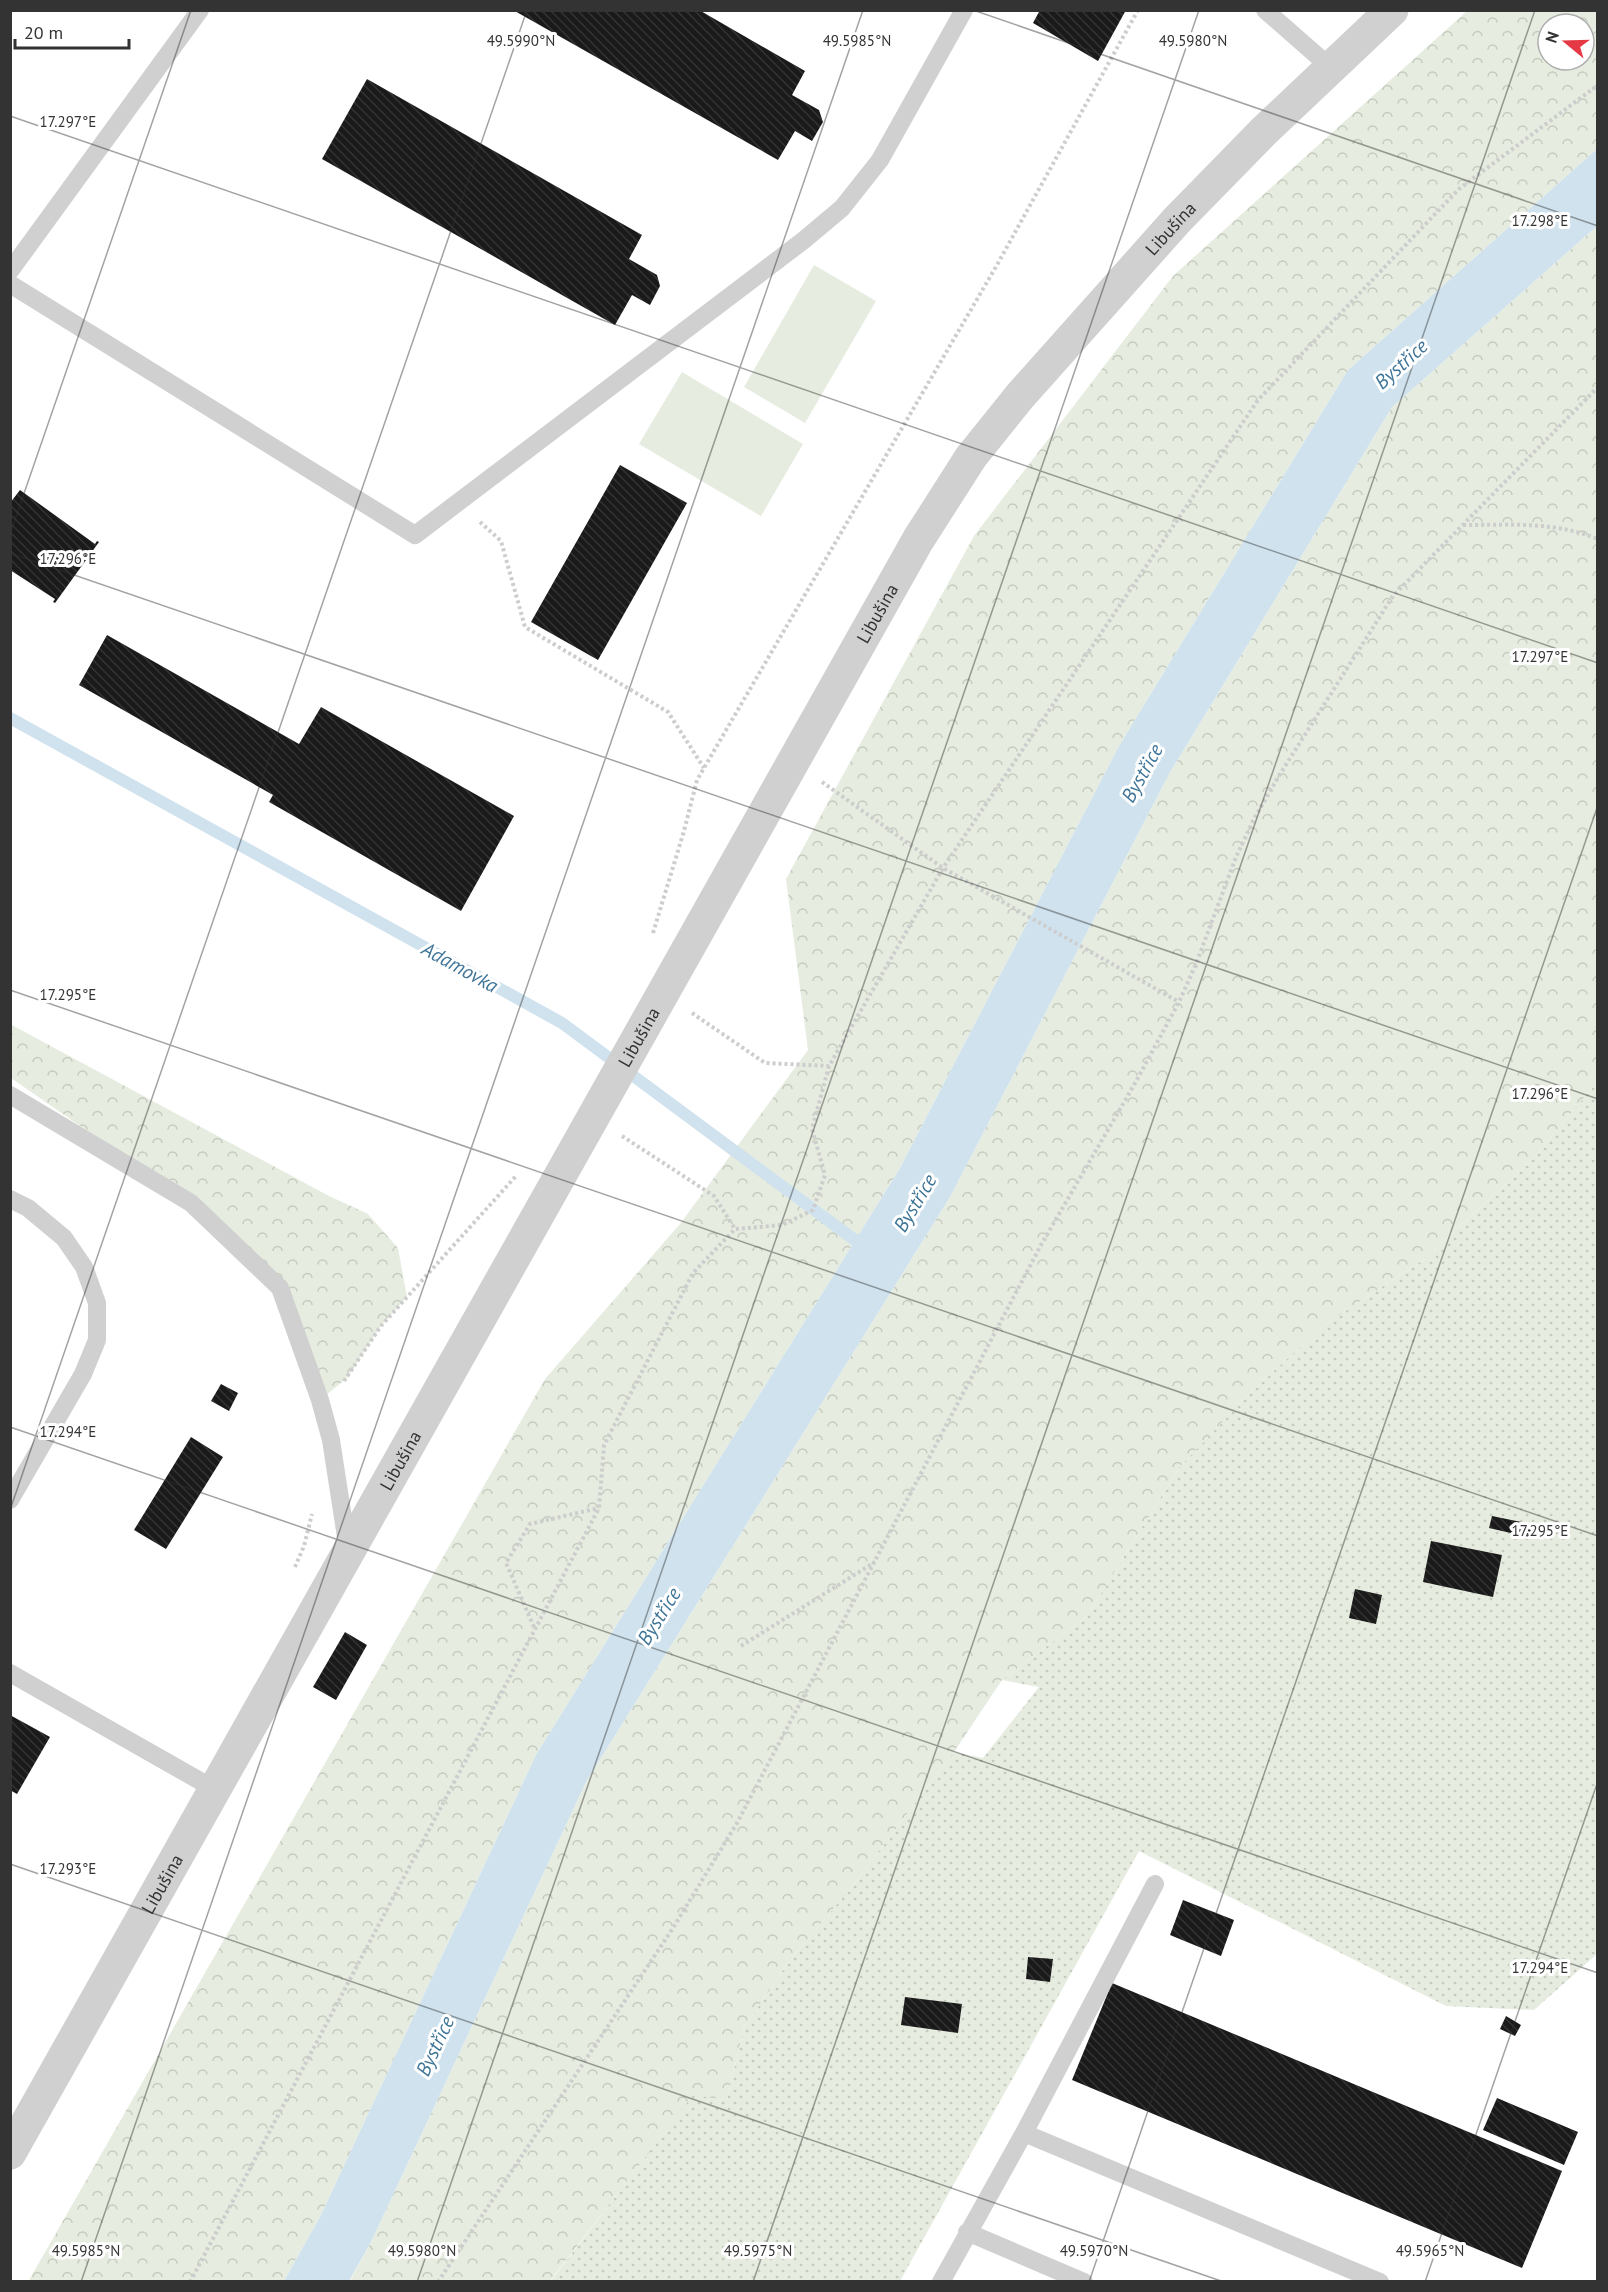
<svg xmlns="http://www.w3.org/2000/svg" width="1608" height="2292" font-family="'PT Sans',sans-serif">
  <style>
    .forest { fill: url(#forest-crowns); fill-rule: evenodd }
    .park { fill: url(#park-dots) }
    .pitch { fill: #e6ecdf }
    .water { fill: #cfe2ee }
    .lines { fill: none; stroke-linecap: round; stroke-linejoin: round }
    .stream { stroke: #cfe2ee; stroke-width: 12 }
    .building { fill: url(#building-back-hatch) }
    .path { stroke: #cdcdcd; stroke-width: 4; stroke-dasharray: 3 3; stroke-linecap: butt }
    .service { stroke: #d0d0d0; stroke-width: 18 }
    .tertiary { stroke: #d0d0d0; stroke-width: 33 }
    .ticks { fill: none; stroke: #333; stroke-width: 1.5; stroke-opacity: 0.45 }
    .labels { text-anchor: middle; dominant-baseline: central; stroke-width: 6; stroke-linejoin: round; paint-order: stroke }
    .street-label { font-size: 18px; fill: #333; stroke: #fff }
    .water-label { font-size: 20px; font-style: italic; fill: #3f7597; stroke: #fff }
    .ticks-label { font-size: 15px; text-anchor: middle; fill: #333; stroke: #fff; stroke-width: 6; stroke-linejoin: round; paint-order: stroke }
  </style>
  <defs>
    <pattern id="forest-crowns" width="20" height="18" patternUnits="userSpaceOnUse" patternTransform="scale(1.5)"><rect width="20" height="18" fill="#e6ecdf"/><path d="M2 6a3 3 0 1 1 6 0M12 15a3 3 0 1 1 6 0" fill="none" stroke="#c6cbc0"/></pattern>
    <pattern id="park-dots" width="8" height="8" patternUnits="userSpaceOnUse" patternTransform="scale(1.5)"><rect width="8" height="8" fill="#e6ecdf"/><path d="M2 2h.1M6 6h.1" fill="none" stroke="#c6cbc0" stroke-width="1.8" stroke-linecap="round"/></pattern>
    <pattern id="building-back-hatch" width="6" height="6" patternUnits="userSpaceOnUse" patternTransform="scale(1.5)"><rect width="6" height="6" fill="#1a1a1a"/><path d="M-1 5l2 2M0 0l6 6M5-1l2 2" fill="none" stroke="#333"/></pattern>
  </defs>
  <rect width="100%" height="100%" fill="#fff"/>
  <path class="forest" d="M1467,11H1597V149L1348,370L1119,746L900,1168L536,1755L320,2217L284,2281L28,2282L545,1379L680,1224L808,1050L786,879L974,536L1173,276ZM1548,24H1584V60H1548Z
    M1597,226V1082L1530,1162L1423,1260L1323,1326L1250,1393L1179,1468L1087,1616L1002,1680L954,1752L854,1884L788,1963L744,2028L727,2100L693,2096L550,2281L349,2282L371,2242L586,1782L950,1197L1169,774L1392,407Z
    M10,1024L327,1195L368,1214L398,1248L407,1297L381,1326L347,1378L320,1400L280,1288L191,1203L11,1078Z"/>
  <path class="park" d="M1597,1082V1954L1534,2010L1446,2006L1139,1851L900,2281L550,2282L693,2095L727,2100L744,2028L788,1963L854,1884L954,1752L983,1758L1039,1687L1002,1680L1087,1616L1179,1468L1250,1393L1323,1326L1423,1260L1530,1162Z"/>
  <path class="pitch" d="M814,265L876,301L805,423L744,387Z
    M682,372L803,444L761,516L639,444Z"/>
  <path class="water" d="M1597,149V226L1392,407L1169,774L950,1197L586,1782L371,2242L349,2281H284L320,2217L536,1755L900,1168L1119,746L1348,370Z"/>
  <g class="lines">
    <path class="stream" d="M10,718L562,1023L867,1249"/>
  </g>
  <path class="building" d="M513,10H699L805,71L792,95L819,110L823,122L812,141L795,131L778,160Z
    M1040,10H1126L1098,61L1033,23Z
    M367,79L642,235L629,259L657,275L660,286L650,305L632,295L615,325L322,159Z
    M620,465L687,503L598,660L531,622Z
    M20,490L95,544L97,541L99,542L55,603L53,602L55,599L10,570V503Z
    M107,635L299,744L321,707L514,816L461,911L269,802L273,795L79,685Z
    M221,1384L238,1393L229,1411L211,1401Z
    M191,1437L223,1457L166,1549L134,1530Z
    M1492,1516L1540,1526L1537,1539L1489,1528Z
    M1431,1541L1502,1555L1493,1597L1423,1582Z
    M1355,1589L1382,1595L1376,1624L1349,1618Z
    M345,1632L367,1645L336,1700L313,1687Z
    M10,1715L50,1737L17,1794L10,1790Z
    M1183,1900L1234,1920L1221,1956L1170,1935Z
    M1028,1957L1053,1959L1050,1982L1026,1979Z
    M1112,1983L1562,2171L1522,2268L1072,2080Z
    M905,1997L962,2004L958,2033L901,2025Z
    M1506,2016L1521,2025L1515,2036L1500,2029Z
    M1497,2098L1578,2132L1564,2165L1483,2130Z"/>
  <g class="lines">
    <path class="path" d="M480,522L501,541L525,627L668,712L704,768
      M1463,525C1510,525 1553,521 1598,539
      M822,782L943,868L1179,1002
      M653,933L684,831L697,780L997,265L1138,10
      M692,1013L765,1063L829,1066
      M622,1136L714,1196L735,1229
      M344,1381L381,1326L516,1176
      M295,1567L304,1546L312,1514
      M534,1627L506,1563L530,1524L599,1508
      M741,1646L875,1562
      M190,2282L599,1508L604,1445L693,1273L735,1229L782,1225L813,1210L825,1175L812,1129L829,1066L943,868L1258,400L1459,189L1598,85
      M438,2282L673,1928L737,1823L1041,1245L1134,1085L1179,1002L1196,964L1236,857L1254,819L1280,774L1393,596L1598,387"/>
    <path class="service" d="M1265,10L1330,67
      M10,271L200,10
      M10,284L415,535L804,240L842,208L880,160L964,10
      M10,1095L191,1203L280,1288L320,1400L331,1440L348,1550
      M10,1199L28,1208L64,1238L84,1267L97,1303V1340L83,1374L10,1500
      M10,1673L216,1790
      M1024,2133L1380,2282
      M967,2232L1084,2282
      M941,2282L1024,2133L1155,1884"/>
    <path class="tertiary" id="s1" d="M10,2153L918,540L971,457L1020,396L1177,220L1263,132L1392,10"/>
  </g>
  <path class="ticks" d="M973,10L1598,226M10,116L1598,663M10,534L191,10M10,553L1598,1099M10,990L1598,1536M10,1427L1598,1973M10,1510L527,10M10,1864L1224,2282M81,2282L863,10M417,2282L1199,10M753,2282L1535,10M1089,2282L1598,805M1425,2282L1598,1781"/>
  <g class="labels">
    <g class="street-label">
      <text stroke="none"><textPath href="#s1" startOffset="2253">Libušina</textPath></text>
      <text stroke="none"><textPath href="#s1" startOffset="1767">Libušina</textPath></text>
      <text stroke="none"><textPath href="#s1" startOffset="1281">Libušina</textPath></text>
      <text stroke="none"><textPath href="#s1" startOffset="795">Libušina</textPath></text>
      <text stroke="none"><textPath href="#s1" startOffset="309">Libušina</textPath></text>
    </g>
    <g class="water-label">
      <text transform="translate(1401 364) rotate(-42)">Bystřice</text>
      <text transform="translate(1142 773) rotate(-61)">Bystřice</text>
      <text transform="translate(460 967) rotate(29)">Adamovka</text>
      <text transform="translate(915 1203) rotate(-59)">Bystřice</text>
      <text transform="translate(659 1616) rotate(-58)">Bystřice</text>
      <text transform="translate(435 2046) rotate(-65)">Bystřice</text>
    </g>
  </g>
  <g class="ticks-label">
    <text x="521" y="46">49.5990°N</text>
    <text x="857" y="46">49.5985°N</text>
    <text x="1193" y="46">49.5980°N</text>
    <text x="68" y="127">17.297°E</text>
    <text x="1540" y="226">17.298°E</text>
    <text x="68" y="564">17.296°E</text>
    <text x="1540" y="662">17.297°E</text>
    <text x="68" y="1000">17.295°E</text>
    <text x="1540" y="1099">17.296°E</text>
    <text x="68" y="1437">17.294°E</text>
    <text x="1540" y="1536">17.295°E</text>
    <text x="68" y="1874">17.293°E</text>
    <text x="1540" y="1973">17.294°E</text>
    <text x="86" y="2256">49.5985°N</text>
    <text x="422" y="2256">49.5980°N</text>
    <text x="758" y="2256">49.5975°N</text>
    <text x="1094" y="2256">49.5970°N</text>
    <text x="1430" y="2256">49.5965°N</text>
  </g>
  <rect width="1608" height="2292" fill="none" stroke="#333333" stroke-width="24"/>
  <g transform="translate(1566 42) rotate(289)"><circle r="28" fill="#ffffff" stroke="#adadad" stroke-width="1.5"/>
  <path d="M0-4.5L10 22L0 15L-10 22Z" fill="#e63946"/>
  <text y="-9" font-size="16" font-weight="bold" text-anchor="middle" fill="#333333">N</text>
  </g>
  <path d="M15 39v9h114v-9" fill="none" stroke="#333333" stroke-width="3"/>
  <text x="24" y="39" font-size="18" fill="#333333" stroke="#ffffff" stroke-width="4.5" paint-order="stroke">20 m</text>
</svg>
